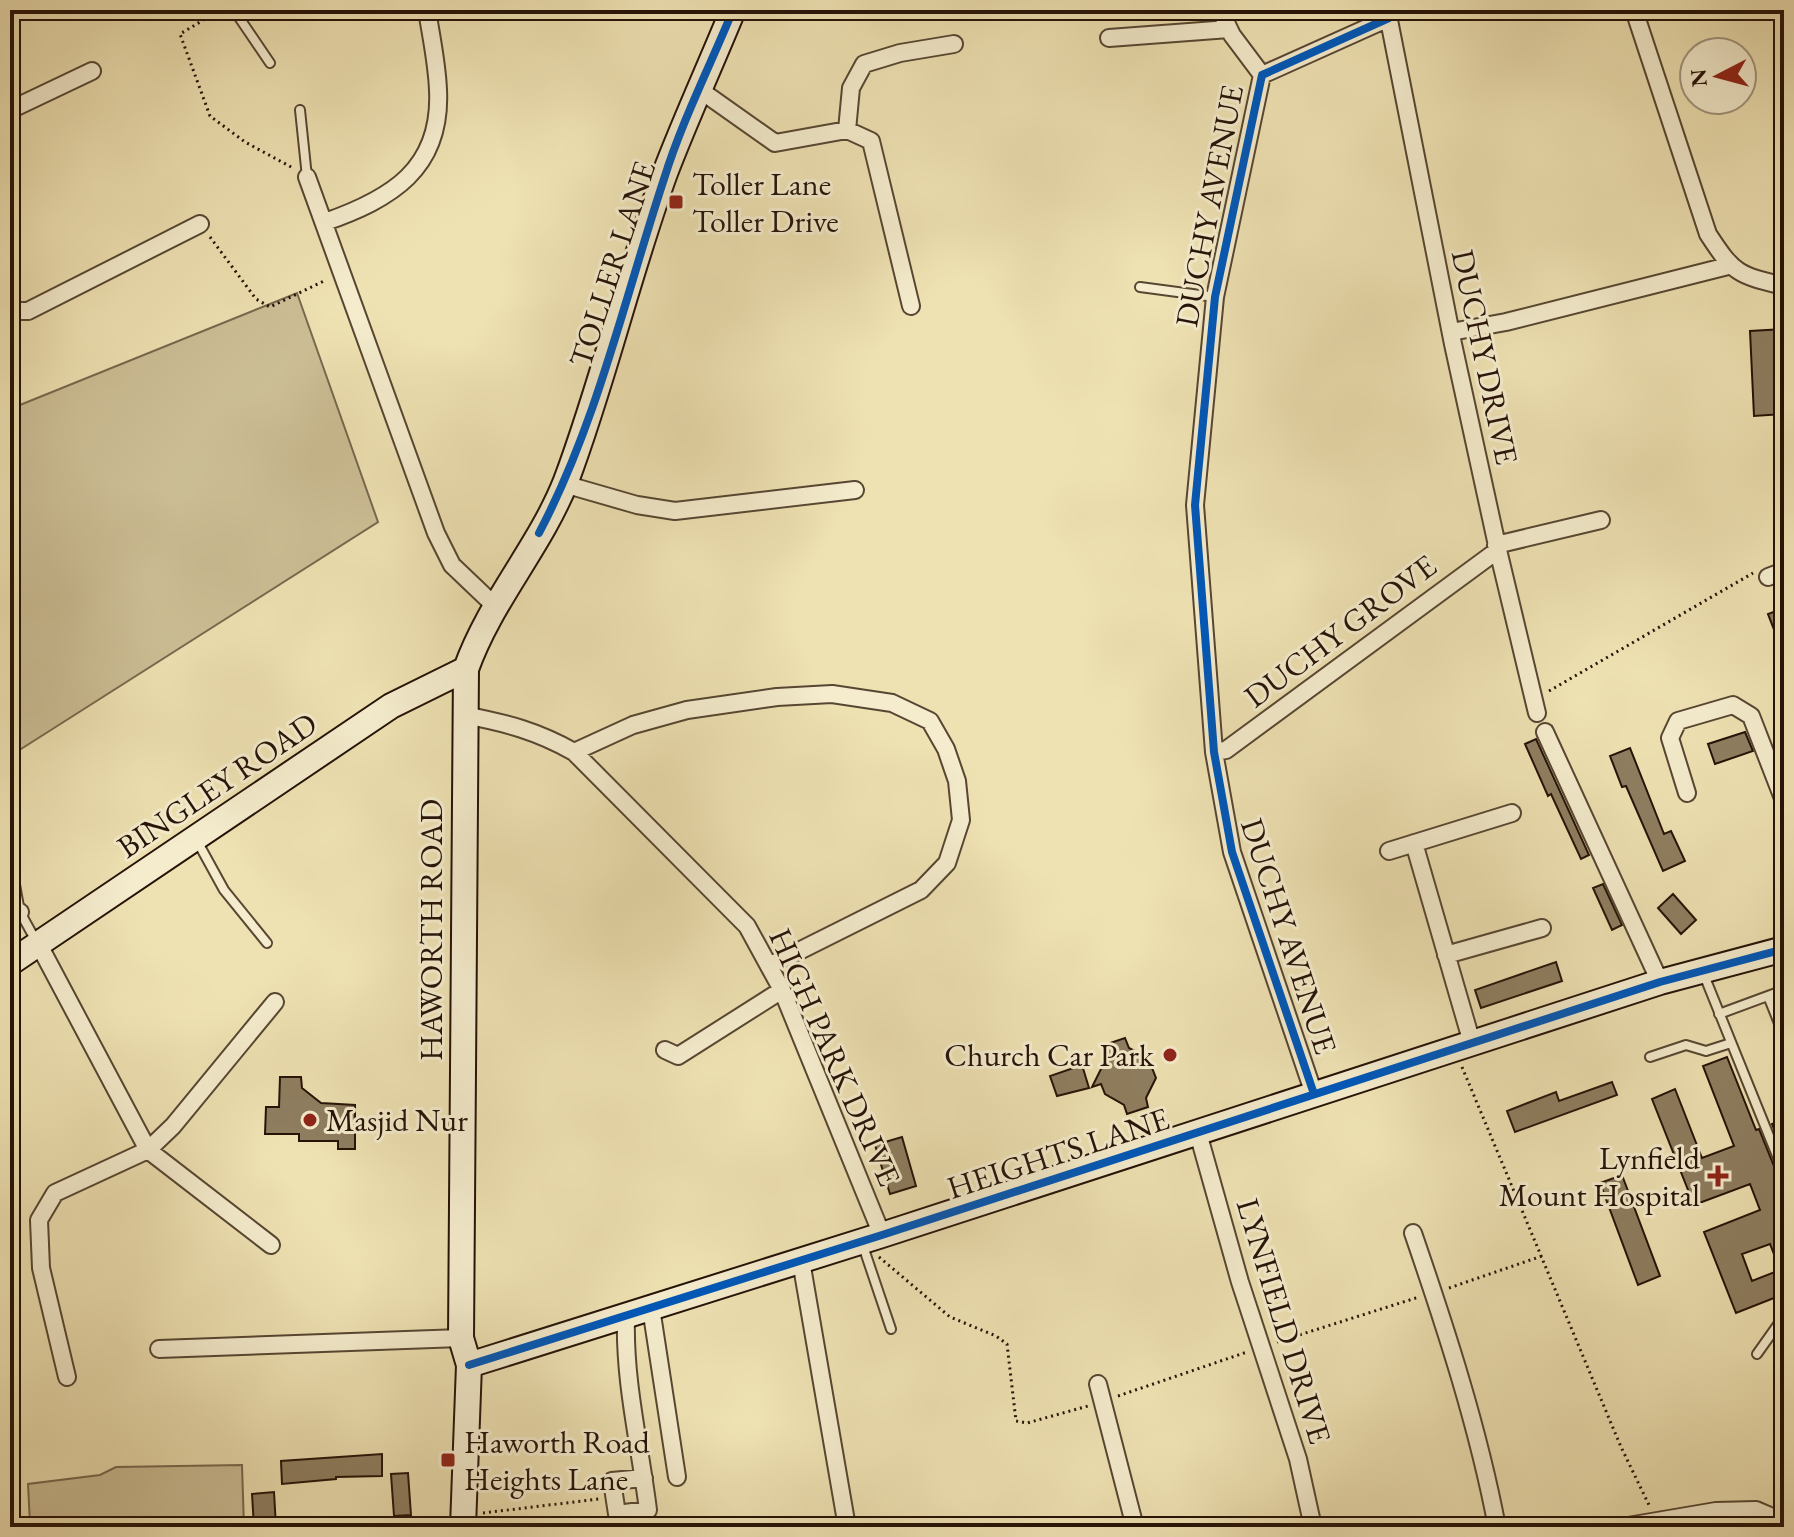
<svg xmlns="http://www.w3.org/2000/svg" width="1794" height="1537" font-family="'EB Garamond',serif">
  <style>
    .green { fill: #ccbe95; stroke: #78684e; stroke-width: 2 }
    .building { fill: #8e7e60; stroke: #251207; stroke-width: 2; fill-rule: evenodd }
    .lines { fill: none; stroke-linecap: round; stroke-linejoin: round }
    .lane-casing { stroke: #574632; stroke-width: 12 }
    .street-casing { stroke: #574632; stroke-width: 20 }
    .secondary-casing { stroke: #251207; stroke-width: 28 }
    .path { stroke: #251207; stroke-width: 3; stroke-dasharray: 2 4; stroke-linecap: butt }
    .lane { stroke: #f4eccd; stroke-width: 8 }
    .street { stroke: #f4eccd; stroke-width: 16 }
    .secondary { stroke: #f4eccd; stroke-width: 24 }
    .cycleway-casing { stroke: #f4eccd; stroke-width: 13 }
    .cycleway { stroke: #0057b8; stroke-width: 8 }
    .poi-dot { fill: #8f2418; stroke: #f4eccd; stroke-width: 3 }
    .labels { text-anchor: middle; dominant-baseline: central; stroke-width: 6; stroke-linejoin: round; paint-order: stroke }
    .poi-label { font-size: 32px; fill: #251207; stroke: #f4eccd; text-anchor: start }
    .street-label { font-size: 32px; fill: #251207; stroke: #f4eccd }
  </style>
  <rect width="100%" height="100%" fill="#eee1b2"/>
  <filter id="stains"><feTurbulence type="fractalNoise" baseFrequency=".0025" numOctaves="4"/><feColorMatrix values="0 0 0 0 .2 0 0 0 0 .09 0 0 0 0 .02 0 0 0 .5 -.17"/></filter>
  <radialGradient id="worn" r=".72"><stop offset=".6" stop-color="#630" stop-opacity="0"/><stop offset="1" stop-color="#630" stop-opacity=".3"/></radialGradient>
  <path class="green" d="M297,293L378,522L10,756V409Z
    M242,1465L244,1527H23L30,1524L28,1484L100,1475L116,1467Z"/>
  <path class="building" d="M1784,329V414L1754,416L1750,331Z
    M1784,608V653H1783L1768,614Z
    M1745,732L1753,751L1715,764L1708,744Z
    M1536,739L1589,855L1581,859L1551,794L1548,796L1525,744Z
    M1630,748L1664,834L1671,831L1685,861L1663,871L1626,786L1622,787L1610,756Z
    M1603,884L1622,925L1612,930L1593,888Z
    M1673,894L1696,920L1681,934L1658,908Z
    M1556,962L1562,981L1481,1008L1475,990Z
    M1125,1038L1129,1048L1148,1058L1156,1078L1146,1098L1148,1107L1127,1114L1124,1105L1105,1094L1101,1084L1092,1087L1108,1055L1104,1045Z
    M1727,1057L1756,1130L1759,1129L1778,1176L1784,1180V1186L1778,1187L1784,1202V1294L1736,1313L1704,1232L1760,1210L1750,1184L1694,1205L1652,1099L1675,1089L1702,1158L1734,1146L1703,1066ZM1770,1244L1780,1270L1752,1281L1742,1254Z
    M1082,1065L1089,1088L1057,1096L1050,1076Z
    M280,1077H301L302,1088L321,1103L355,1105V1149H338V1141H299V1134H265L266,1107H279Z
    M1612,1082L1617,1095L1515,1132L1507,1111L1556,1092L1559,1101Z
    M1784,1119V1154L1772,1124Z
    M902,1137L916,1186L890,1194L875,1145Z
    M1622,1175L1660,1276L1638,1285L1600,1183Z
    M382,1454V1476L336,1477V1479L282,1484L281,1461Z
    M408,1473L411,1515L394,1516L391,1474Z
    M274,1492L276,1527H254L252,1494Z"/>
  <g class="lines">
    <g class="lane-casing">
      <path id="lane" d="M234,10L270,63
        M300,110L307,177
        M1140,287L1215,297
        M196,839L224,890L267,943
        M10,857L20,912L36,941
        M1704,975L1784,1173
        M1768,996L1784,1036
        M1719,1014L1784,990
        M1650,1057L1686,1045L1706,1051L1731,1043
        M862,1243L891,1329
        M1757,1354L1784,1316"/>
    </g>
    <g class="street-casing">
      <path id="street" d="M1220,10L1232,35L1262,75
        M1387,10L1453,344L1498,550L1537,713
        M1634,10L1708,234C1734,274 1738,275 1784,286
        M1109,38L1229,29
        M700,90L775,143L847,130L871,141L911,306
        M10,110L92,71
        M847,130L851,88L864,64L900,53L954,44
        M307,177L436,533L452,565L495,606
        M325,222C391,199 442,169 438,90C437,63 431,36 427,10
        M10,311H28L200,224
        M1451,332L1506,322L1728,266
        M564,484L637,505L675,511L855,490
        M1496,545L1601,520
        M1768,577L1784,571
        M464,715C506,723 537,731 574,752L747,926L782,990L882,1235
        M1545,732L1660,982
        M574,752L633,725L687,710L777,697L832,694L892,703L930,721L946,749L957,781L961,820L947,863L921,890L771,965
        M1214,752L1226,750L1498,550
        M1687,793L1670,738L1678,721L1733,705L1751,716L1784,801
        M1414,843L1472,1043
        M1389,851L1512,813
        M10,915L20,912
        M39,945L148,1150L271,1245
        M1446,955L1542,928
        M665,1050L678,1056L782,990
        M1314,1094L1232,852L1214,752L1195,505L1215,297L1262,75L1389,18
        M1198,1133L1240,1282L1298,1459L1313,1527
        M1413,1233C1446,1329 1478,1427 1497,1527
        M801,1261L847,1527
        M651,1308L677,1477
        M626,1317C624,1382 640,1445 648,1510L617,1514L612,1481L644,1478
        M159,1349L461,1338
        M67,1377L41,1268L39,1220L55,1193L148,1150L173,1126L275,1002
        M1098,1384L1135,1527
        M1622,1527L1716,1511L1756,1510L1784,1522"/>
    </g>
    <g class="secondary-casing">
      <path id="secondary" d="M10,963L391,706L466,669
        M469,1365L882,1235L1660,982L1784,949
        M463,1527L469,1365L461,1338L466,669C490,601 540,547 566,481C604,380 628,274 665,173C686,118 711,64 733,10"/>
    </g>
    <path class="path" d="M220,10L180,34L210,116L245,142L293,168
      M210,237L256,299L270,307L326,280
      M1549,691L1753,573
      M1462,1067L1621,1447L1649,1505
      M879,1257L950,1317L996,1336L1007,1344L1016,1421L1027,1423L1088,1406
      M1449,1288L1542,1256
      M1277,1342L1419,1297
      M1118,1396L1247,1352
      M483,1513L599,1499"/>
    <use href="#lane" class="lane"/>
    <use href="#street" class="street"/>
    <use href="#secondary" class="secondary"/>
    <g class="cycleway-casing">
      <path id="cycleway" d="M539,533C597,423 625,297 664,179C682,121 710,66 733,10
        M1314,1094L1232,852L1214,752L1195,505L1215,297L1262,75L1389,18
        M469,1365L882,1235L1660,982L1784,949"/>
    </g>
    <use href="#cycleway" class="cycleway"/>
  </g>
  <g class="poi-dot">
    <rect x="668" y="194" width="16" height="16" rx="4"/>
    <circle cx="1170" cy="1055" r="8"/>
    <circle cx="310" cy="1120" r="8"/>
    <path d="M1714 1164h8v8h8v8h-8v8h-8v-8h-8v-8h8z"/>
    <rect x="440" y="1452" width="16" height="16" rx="4"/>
  </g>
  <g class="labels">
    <g class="poi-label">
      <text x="692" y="184">Toller Lane<tspan x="692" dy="37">Toller Drive</tspan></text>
      <text x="1154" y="1055" text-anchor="end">Church Car Park</text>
      <text x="326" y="1120">Masjid Nur</text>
      <text x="1700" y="1158" text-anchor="end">Lynfield<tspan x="1700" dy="37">Mount Hospital</tspan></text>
      <text x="464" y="1442">Haworth Road<tspan x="464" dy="37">Heights Lane</tspan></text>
    </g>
    <g class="street-label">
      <text transform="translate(1209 206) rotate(-79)">DUCHY AVENUE</text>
      <text transform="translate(612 264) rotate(-72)">TOLLER LANE</text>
      <text transform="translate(1485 357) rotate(78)">DUCHY DRIVE</text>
      <text transform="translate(1340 631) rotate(-37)">DUCHY GROVE</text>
      <text transform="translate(217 785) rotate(-34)">BINGLEY ROAD</text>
      <text transform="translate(431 930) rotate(-90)">HAWORTH ROAD</text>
      <text transform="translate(1289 936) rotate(72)">DUCHY AVENUE</text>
      <text transform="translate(835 1057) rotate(66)">HIGH PARK DRIVE</text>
      <text transform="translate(1058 1153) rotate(-18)">HEIGHTS LANE</text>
      <text transform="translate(1284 1321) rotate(73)">LYNFIELD DRIVE</text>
    </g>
  </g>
  <rect width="1794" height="1537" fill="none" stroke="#eee1b2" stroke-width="40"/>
  <rect x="12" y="12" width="1770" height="1513" fill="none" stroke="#251207" stroke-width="4"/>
  <rect x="20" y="20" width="1754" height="1497" fill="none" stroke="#251207" stroke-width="2"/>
  <g transform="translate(1718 76) rotate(264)"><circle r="38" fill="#f4eccd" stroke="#a1957e" stroke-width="2"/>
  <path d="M0-6L14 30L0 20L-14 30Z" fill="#8f2418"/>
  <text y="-12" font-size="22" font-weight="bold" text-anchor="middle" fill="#251207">N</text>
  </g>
  <rect width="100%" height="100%" filter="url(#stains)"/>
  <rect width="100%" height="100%" fill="url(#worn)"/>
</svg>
